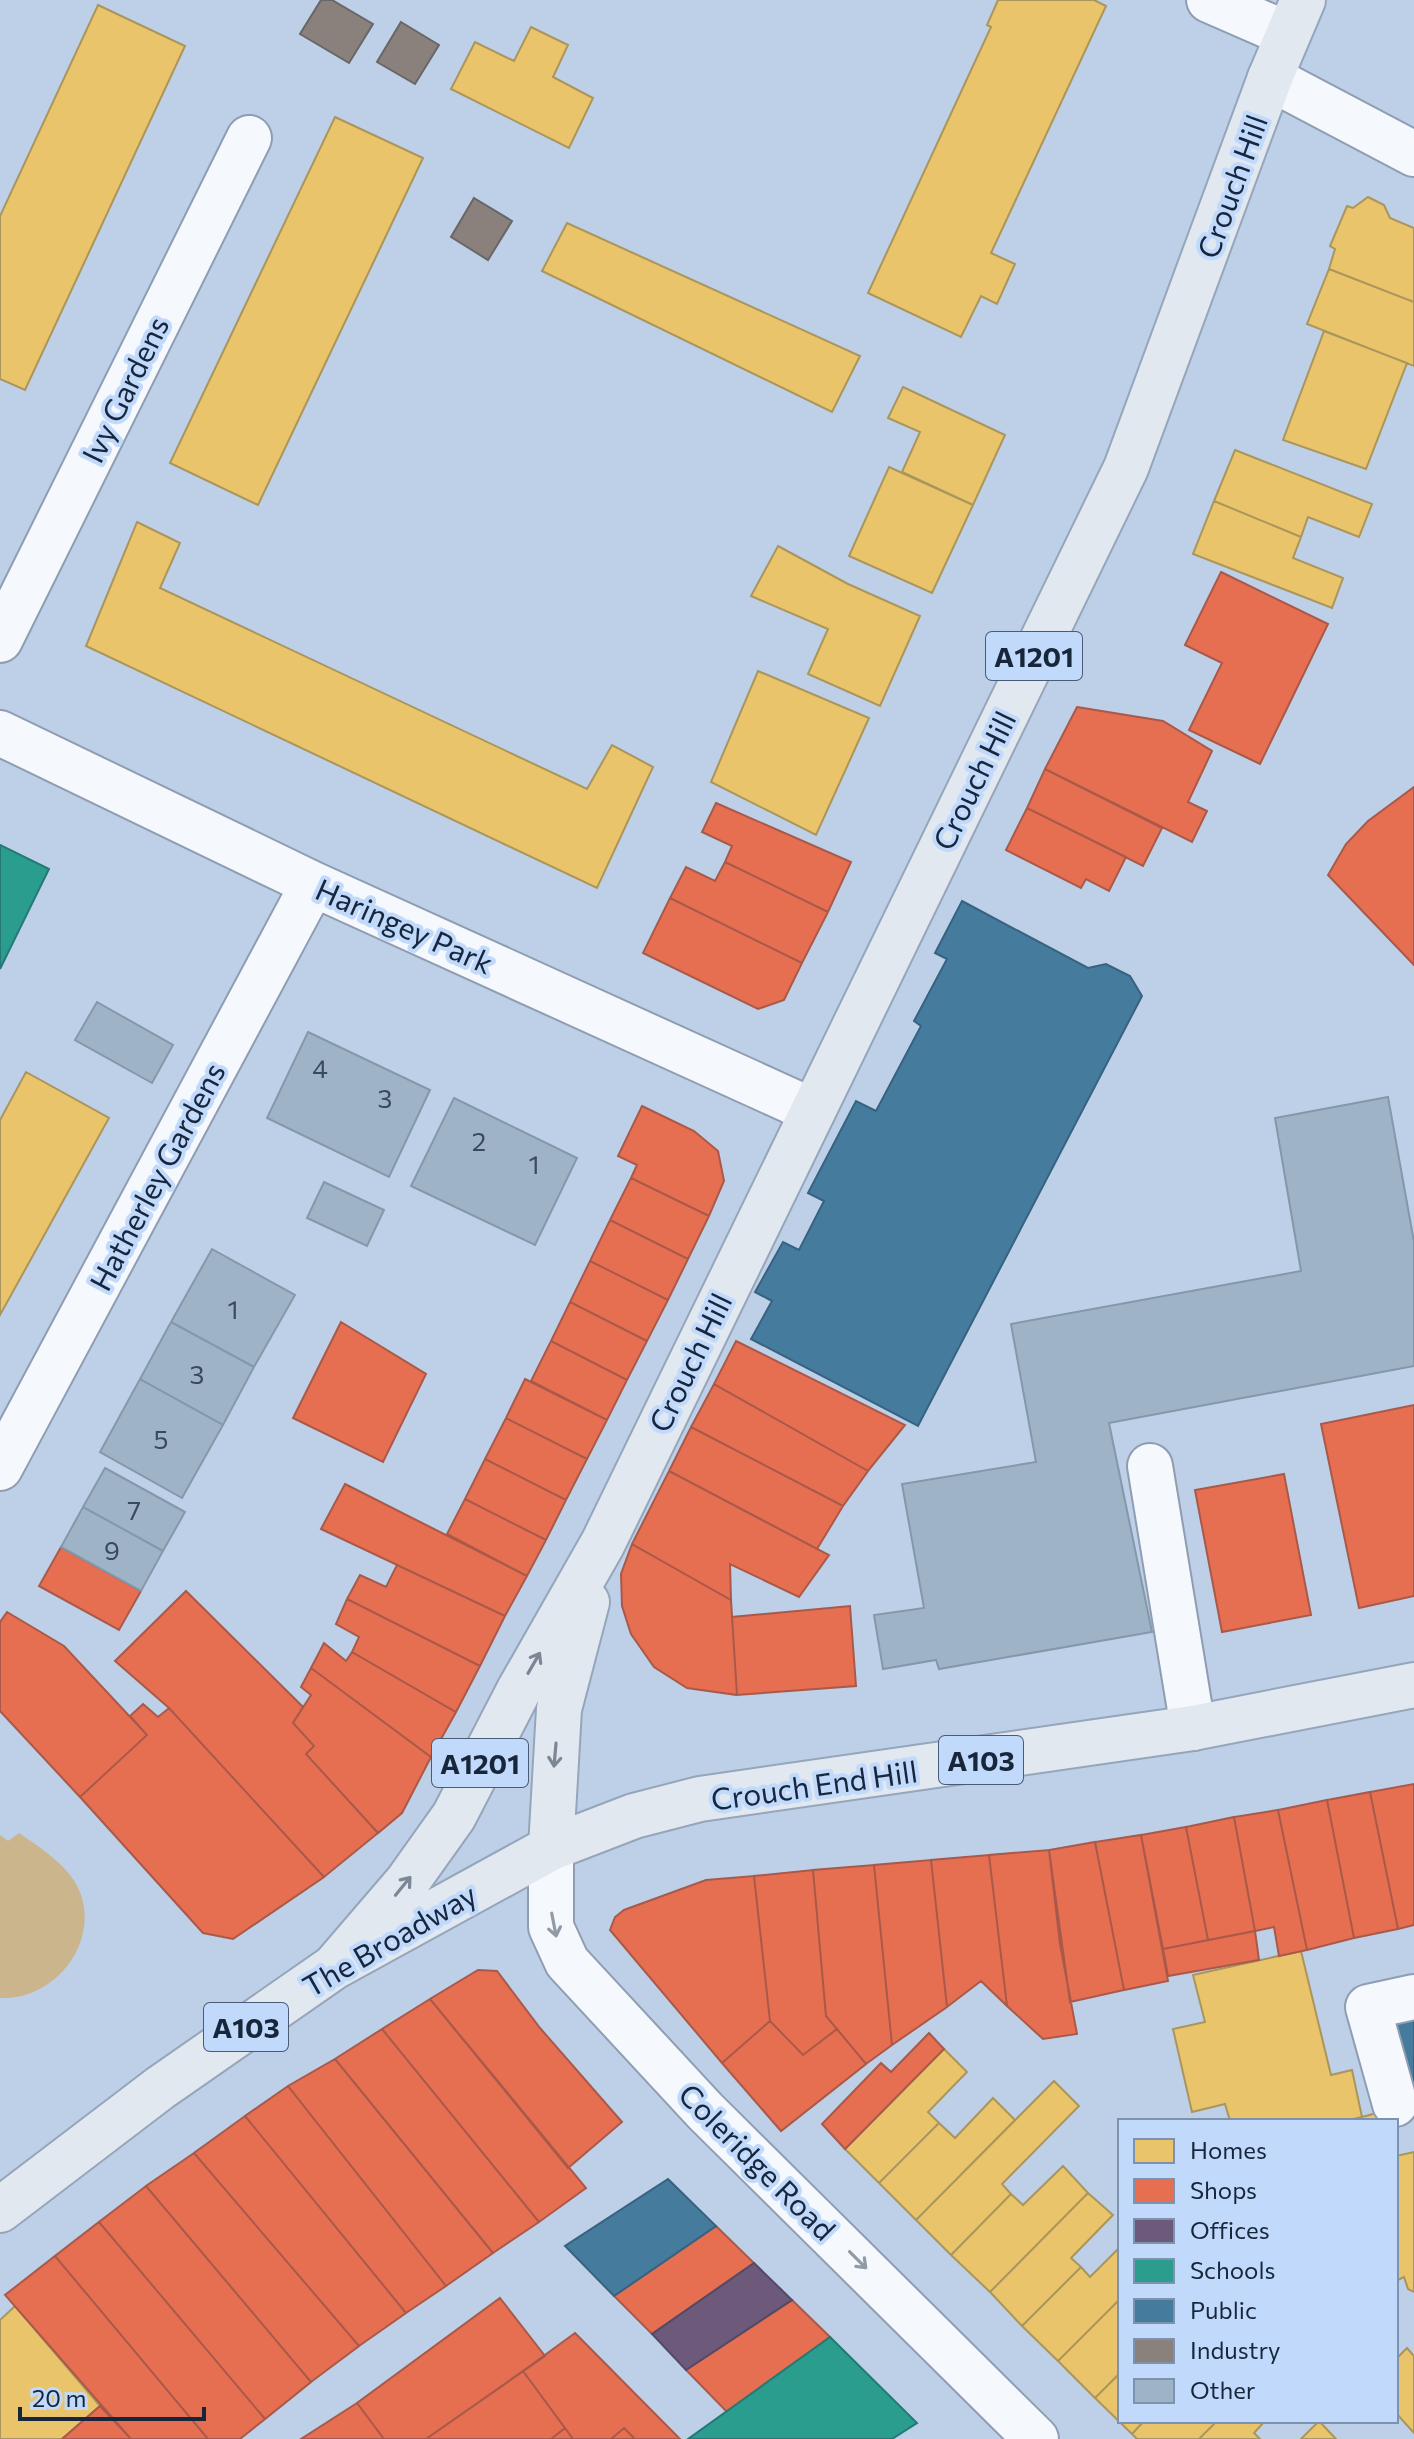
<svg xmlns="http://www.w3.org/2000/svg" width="1414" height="2439" font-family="Commissioner,sans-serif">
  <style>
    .green { fill: #cbb58d }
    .homes { fill: #e9c46a; stroke: #aa955c; stroke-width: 2 }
    .shops { fill: #e76f51; stroke: #a9594a; stroke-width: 2 }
    .offices { fill: #6d597a; stroke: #534a67; stroke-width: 2 }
    .schools { fill: #2a9d8f; stroke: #247976; stroke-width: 2 }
    .public { fill: #457b9d; stroke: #376280; stroke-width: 2 }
    .industry { fill: #8a817c; stroke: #686668; stroke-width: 2 }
    .building { fill: #9eb3c5; stroke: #8398aa; stroke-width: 2 }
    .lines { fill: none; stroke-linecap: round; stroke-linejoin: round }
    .street-casing { stroke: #8e9db1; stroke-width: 48 }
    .primary-casing { stroke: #95a5ba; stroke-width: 48 }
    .street { stroke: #f5f8fc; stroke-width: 44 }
    .primary { stroke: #e2e8f0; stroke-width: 44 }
    .oneway { stroke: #7c8796 }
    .oneway2 { stroke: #919aa5 }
    .labels { text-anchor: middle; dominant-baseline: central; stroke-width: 8; stroke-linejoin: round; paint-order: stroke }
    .number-label { font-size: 26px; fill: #39495e }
    .shield { fill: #c1dafc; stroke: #4a5c75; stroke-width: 2 }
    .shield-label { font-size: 28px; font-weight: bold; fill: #17263b }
    .street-label { font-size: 30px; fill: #17263b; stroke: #c1dafc }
  </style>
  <rect width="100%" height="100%" fill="#bed0e8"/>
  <path class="green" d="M19,1833C39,1847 62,1861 75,1882C106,1935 58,2001 0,1998V1835L8,1841Z"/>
  <path class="homes" d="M998,0H1094L1106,6L991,253L1015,264L997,304L981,296L961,337L868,293L991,27L987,25Z
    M98,5L185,46L25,390L0,379V216Z
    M531,27L568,45L553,77L593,98L569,148L451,89L475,42L514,61Z
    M335,117L423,158L258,505L170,463Z
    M1368,197L1384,205L1390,218L1414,228V302L1329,269L1335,249L1330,246L1347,206L1353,208Z
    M567,223L860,356L832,412L542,271Z
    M1329,269L1414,302V366L1307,324Z
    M1324,331L1407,363L1366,469L1283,440Z
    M903,387L1005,435L973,505L902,472L920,432L888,418Z
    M1235,450L1372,504L1359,537L1308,517L1301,537L1214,501Z
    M889,467L973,505L932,593L849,556Z
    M1214,501L1301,537L1293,558L1343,578L1332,608L1193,554Z
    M137,522L180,543L160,588L587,789L612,745L653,767L597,888L86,646Z
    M778,546L848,584L920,616L880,706L808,674L828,629L751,596Z
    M758,671L869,718L816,835L711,782Z
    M26,1072L109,1118L0,1315V1120Z
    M1301,1951L1331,2075L1352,2070L1362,2117L1345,2121H1230L1225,2104L1192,2112L1173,2029L1205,2022L1193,1975Z
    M944,2049L967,2072L928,2112L939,2123L879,2183L845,2149Z
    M1054,2081L1079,2106L1002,2184L1011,2194L951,2255L916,2220Z
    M993,2098L1015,2120L916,2220L879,2183L939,2123L955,2138Z
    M1384,2111L1388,2121H1345L1362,2117Z
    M1414,2152V2292L1408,2289L1404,2277L1396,2281V2156Z
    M1063,2166L1088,2193L990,2292L951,2255L1011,2194L1023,2205Z
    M1088,2193L1113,2215L1071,2258L1081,2267L1022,2326L990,2292Z
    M1120,2247V2299L1058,2361L1022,2326L1081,2267L1090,2277Z
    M1120,2299V2373L1095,2398L1058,2361Z
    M15,2306L100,2406L62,2439H0V2320Z
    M1407,2348L1414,2356V2433L1396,2413V2359Z
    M1120,2373V2421H1144L1132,2434L1095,2398Z
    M1144,2421H1217L1199,2439H1137L1132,2434Z
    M1217,2421H1265L1254,2433L1260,2439H1199Z
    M1319,2421L1336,2439H1301Z"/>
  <path class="shops" d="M1221,572L1328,624L1260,764L1189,730L1222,663L1185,645Z
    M1077,707L1163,721L1212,751L1188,802L1207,811L1192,842L1045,769Z
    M1045,769L1162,828L1143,866L1027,808Z
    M1414,787V965L1328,875L1346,844L1368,821Z
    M716,803L851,862L828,912L725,862L732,846L702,832Z
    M1027,808L1126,857L1109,891L1086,879L1081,888L1006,850Z
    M725,862L828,912L802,963L670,898L686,867L715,881Z
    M670,898L802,963L784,1000L758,1009L643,953Z
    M642,1106L694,1131L718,1151L724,1181L709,1216L631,1178L637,1165L618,1156Z
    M631,1178L709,1216L688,1259L610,1220Z
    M610,1220L688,1259L668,1300L590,1261Z
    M590,1261L668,1300L647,1341L570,1302Z
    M570,1302L647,1341L627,1380L551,1341Z
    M341,1322L426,1374L383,1462L293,1418Z
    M551,1341L627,1380L607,1420L531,1381Z
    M736,1341L905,1425L868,1471L714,1384Z
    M525,1379L607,1420L587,1459L506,1418Z
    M714,1384L868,1471L843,1506L691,1427Z
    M1414,1405V1596L1359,1608L1321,1424Z
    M506,1418L587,1459L566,1500L485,1459Z
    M691,1427L843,1506L817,1549L669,1471Z
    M485,1459L566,1500L546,1540L465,1499Z
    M669,1471L829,1555L799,1597L730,1564L731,1600L632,1544Z
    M1284,1474L1311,1615L1222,1632L1195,1490Z
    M345,1484L527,1576L505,1616L321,1529Z
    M465,1499L546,1540L527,1576L447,1534Z
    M632,1544L731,1600L737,1695L687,1688L654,1667L631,1634L622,1606L621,1574Z
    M61,1547L141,1591L119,1630L39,1586Z
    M397,1565L505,1616L480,1666L347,1599L360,1575L386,1587Z
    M186,1591L303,1707L293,1723L314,1746L306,1754L378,1833L324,1877L169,1708L115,1661Z
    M347,1599L480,1666L456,1712L352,1652L359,1637L336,1624Z
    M850,1606L856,1686L737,1695L732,1617Z
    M7,1612L64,1646L147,1735L80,1797L0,1711V1622Z
    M324,1643L346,1661L352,1652L456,1712L431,1757L311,1668Z
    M311,1668L431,1757L402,1813L378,1833L306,1754L314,1746L293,1723L311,1695L301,1687Z
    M143,1704L158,1717L169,1708L324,1877L233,1939L203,1933L80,1797L147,1735L130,1716Z
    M1414,1784V1925L1398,1929L1370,1792Z
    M1370,1792L1398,1929L1354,1938L1327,1800Z
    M1327,1800L1354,1938L1307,1950L1278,1810Z
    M1278,1810L1307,1950L1279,1956L1274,1927L1255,1931L1234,1817Z
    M1234,1817L1255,1931L1208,1940L1186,1827Z
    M1186,1827L1208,1940L1163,1949L1141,1835Z
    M1141,1835L1168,1981L1124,1990L1095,1842Z
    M1095,1842L1124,1990L1070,2002L1049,1850Z
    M1049,1850L1060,1944L1077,2034L1043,2039L1007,2006L989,1855Z
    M989,1855L1007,2006L981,1981L947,2007L931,1860Z
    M931,1860L947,2007L892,2045L874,1865Z
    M874,1865L892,2045L866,2064L826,2016L813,1870Z
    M813,1870L826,2016L837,2029L803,2055L770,2021L754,1876Z
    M754,1876L770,2021L722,2063L610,1930L615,1917L624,1910L706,1880Z
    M1255,1931L1259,1960L1168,1976L1163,1949Z
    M478,1970L497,1971L540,2028L622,2122L568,2168L430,1999Z
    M430,1999L586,2188L539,2222L382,2029Z
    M770,2021L803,2055L837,2029L866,2064L781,2131L722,2063Z
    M382,2029L539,2222L493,2253L335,2059Z
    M929,2033L944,2049L845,2149L822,2124L881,2063L891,2072Z
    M335,2059L493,2253L446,2286L288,2086Z
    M288,2086L446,2286L406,2313L245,2116Z
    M245,2116L406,2313L359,2346L194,2153Z
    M194,2153L359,2346L311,2382L146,2186Z
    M146,2186L311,2382L265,2419L99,2222Z
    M99,2222L265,2419L240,2439H208L55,2256Z
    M716,2226L754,2263L652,2334L614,2296Z
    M55,2256L208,2439H131L5,2295Z
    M500,2298L545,2356L426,2439H384L357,2403Z
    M792,2300L830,2337L727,2412L686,2370Z
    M575,2333L680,2439H635L624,2428L611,2439H573L523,2371Z
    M523,2371L565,2428L551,2439H426Z
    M357,2403L384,2439H301Z
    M100,2406L131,2439H62Z
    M565,2428L573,2439H551Z
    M624,2428L635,2439H611Z"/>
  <path class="offices" d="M754,2263L792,2300L686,2370L652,2334Z"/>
  <path class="schools" d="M0,845L49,869L0,969Z
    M830,2337L917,2423L892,2439H688Z"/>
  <path class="public" d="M962,901L1088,968L1106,964L1130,976L1142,996L918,1426L751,1339L772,1301L755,1292L783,1242L799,1250L824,1201L808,1193L856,1101L876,1111L921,1026L914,1021L947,959L935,953Z
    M1414,2011V2093L1393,2017Z
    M668,2179L716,2226L614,2296L565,2246Z"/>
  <path class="industry" d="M321,0H332L373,24L349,63L300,34Z
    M401,22L439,45L415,84L377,62Z
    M474,198L512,221L488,260L451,237Z"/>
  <path class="building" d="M97,1002L173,1045L152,1083L75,1040Z
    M308,1032L430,1090L389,1177L267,1118Z
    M1388,1097L1414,1242V1366L1109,1423L1152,1632L939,1669L936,1660L883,1669L874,1615L924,1608L902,1484L1036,1462L1011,1324L1301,1271L1275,1118Z
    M454,1098L577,1158L535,1245L411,1186Z
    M324,1182L384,1210L367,1246L307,1218Z
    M212,1249L295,1295L254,1367L171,1322Z
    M171,1322L254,1367L223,1425L140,1379Z
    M140,1379L223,1425L182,1498L100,1452Z
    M105,1468L185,1512L163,1551L83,1507Z
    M83,1507L163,1551L141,1591L61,1547Z"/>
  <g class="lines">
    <g class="street-casing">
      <path id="street" d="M1209,0L1287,34
        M1270,78L1414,154
        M0,640L249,138
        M0,733L313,884L813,1111
        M1150,1466L1193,1728
        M0,1468L313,884
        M551,1848V1927L567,1962L705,2111L1036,2439
        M1395,2104L1368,2007L1414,1997"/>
    </g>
    <g class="primary-casing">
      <path id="primary" d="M551,1848L559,1709L587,1602
        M334,1967L407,1882L454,1816L518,1692L603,1543L1126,468L1270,78L1303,0
        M0,2210L160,2088L334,1967L551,1848L634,1816L700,1799L1193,1728L1414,1685"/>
    </g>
    <use href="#street" class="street"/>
    <use href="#primary" class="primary"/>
  </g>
  <defs><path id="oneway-shaft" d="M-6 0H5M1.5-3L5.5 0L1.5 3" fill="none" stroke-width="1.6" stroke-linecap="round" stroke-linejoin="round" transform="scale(2)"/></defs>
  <g class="oneway">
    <use href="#oneway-shaft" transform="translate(534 1663) rotate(-60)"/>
    <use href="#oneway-shaft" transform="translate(555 1755) rotate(95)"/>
    <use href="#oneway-shaft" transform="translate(403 1886) rotate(-51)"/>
  </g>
  <g class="oneway2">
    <use href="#oneway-shaft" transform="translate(554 1925) rotate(79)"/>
    <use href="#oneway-shaft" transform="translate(858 2260) rotate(45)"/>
  </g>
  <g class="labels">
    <g class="number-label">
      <text x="320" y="1067">4</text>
      <text x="385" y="1097">3</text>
      <text x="479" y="1140">2</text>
      <text x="534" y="1163">1</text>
      <text x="233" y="1308">1</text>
      <text x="197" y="1373">3</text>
      <text x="161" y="1438">5</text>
      <text x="134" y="1509">7</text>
      <text x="112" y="1549">9</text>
    </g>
    <g class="shield">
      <rect x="986" y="632" width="96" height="48" rx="6"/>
      <rect x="939" y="1736" width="84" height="48" rx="6"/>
      <rect x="432" y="1739" width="96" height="48" rx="6"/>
      <rect x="204" y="2003" width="84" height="48" rx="6"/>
    </g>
    <g class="shield-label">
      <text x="1034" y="656">A1201</text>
      <text x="981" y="1760">A103</text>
      <text x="480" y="1763">A1201</text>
      <text x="246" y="2027">A103</text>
    </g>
    <g class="street-label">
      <text transform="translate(1231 186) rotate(-70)">Crouch Hill</text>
      <text transform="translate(124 389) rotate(-64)">Ivy Gardens</text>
      <text transform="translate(973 780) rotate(-64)">Crouch Hill</text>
      <text transform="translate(405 925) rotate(24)">Haringey Park</text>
      <text transform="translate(156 1176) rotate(-62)">Hatherley Gardens</text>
      <text transform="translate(689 1362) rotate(-64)">Crouch Hill</text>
      <text transform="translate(814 1784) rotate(-8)">Crouch End Hill</text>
      <text transform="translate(389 1939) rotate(-30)">The Broadway</text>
      <text transform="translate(758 2161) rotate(45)">Coleridge Road</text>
    </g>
  </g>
  <rect x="1118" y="2119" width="280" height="304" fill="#c1dafc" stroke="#7d92af" stroke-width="2"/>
  <rect x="1134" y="2139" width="40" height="24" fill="#e9c46a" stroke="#7d92af" stroke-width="2"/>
  <text x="1190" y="2159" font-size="24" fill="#17263b">Homes</text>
  <rect x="1134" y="2179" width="40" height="24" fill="#e76f51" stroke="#7d92af" stroke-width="2"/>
  <text x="1190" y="2199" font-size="24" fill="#17263b">Shops</text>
  <rect x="1134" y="2219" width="40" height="24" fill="#6d597a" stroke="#7d92af" stroke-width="2"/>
  <text x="1190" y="2239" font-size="24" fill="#17263b">Offices</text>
  <rect x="1134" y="2259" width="40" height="24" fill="#2a9d8f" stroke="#7d92af" stroke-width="2"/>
  <text x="1190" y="2279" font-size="24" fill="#17263b">Schools</text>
  <rect x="1134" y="2299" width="40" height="24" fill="#457b9d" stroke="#7d92af" stroke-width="2"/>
  <text x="1190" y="2319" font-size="24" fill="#17263b">Public</text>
  <rect x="1134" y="2339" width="40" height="24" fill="#8a817c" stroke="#7d92af" stroke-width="2"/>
  <text x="1190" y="2359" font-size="24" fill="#17263b">Industry</text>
  <rect x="1134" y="2379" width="40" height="24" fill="#9eb3c5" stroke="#7d92af" stroke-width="2"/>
  <text x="1190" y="2399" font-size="24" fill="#17263b">Other</text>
  <path d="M20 2407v12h184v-12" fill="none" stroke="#17263b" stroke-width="4"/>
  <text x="32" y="2407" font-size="24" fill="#17263b" stroke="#c1dafc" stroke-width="6" paint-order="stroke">20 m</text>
</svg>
